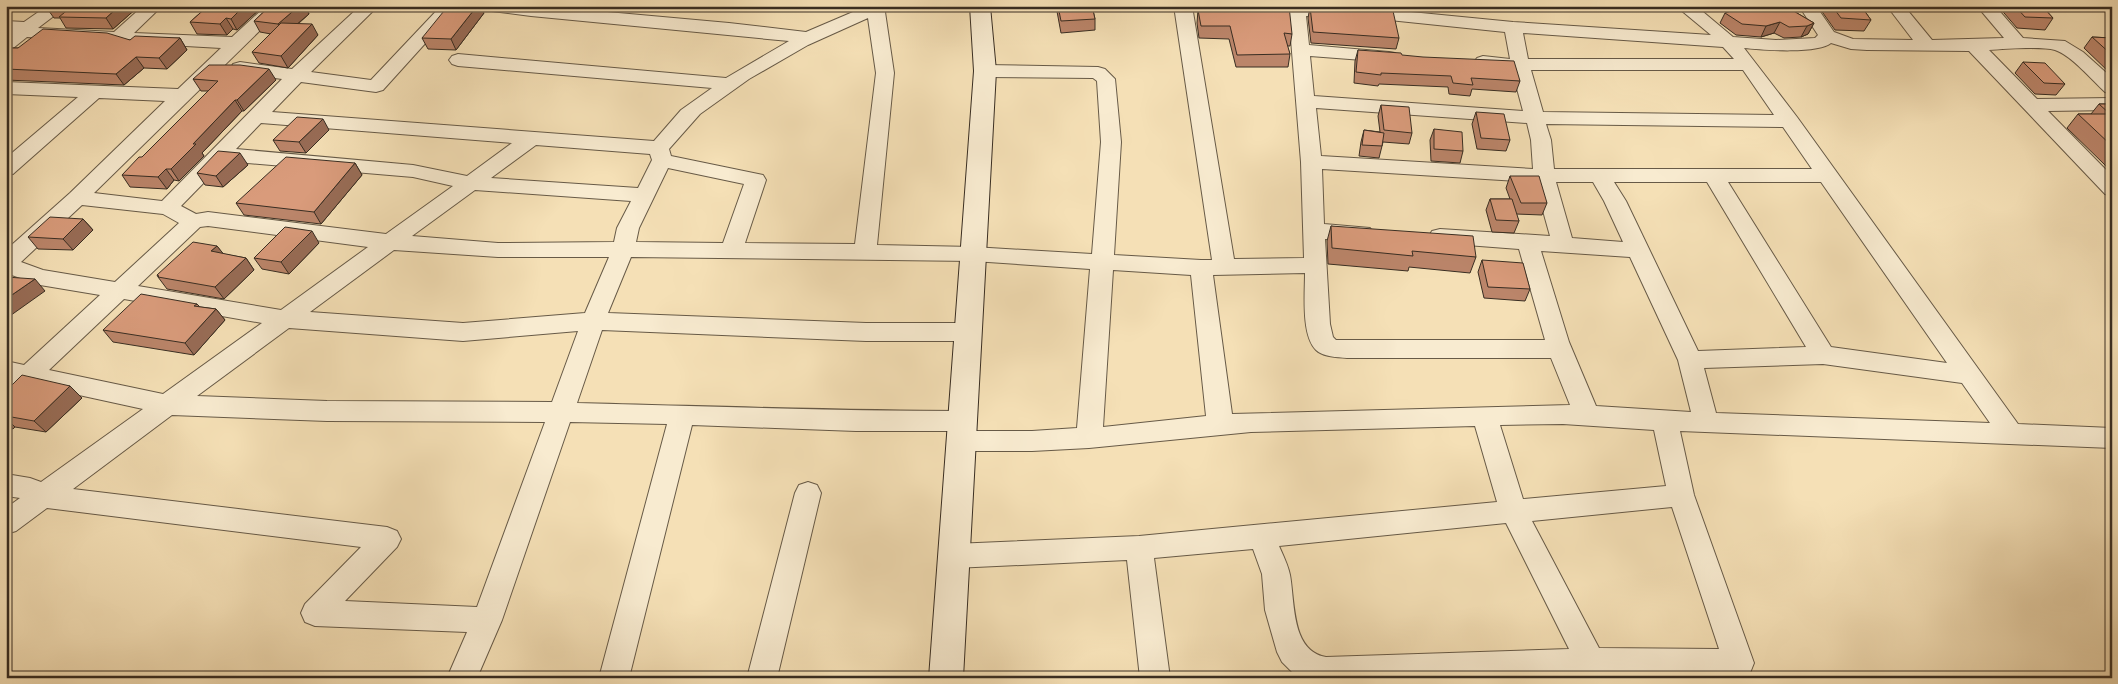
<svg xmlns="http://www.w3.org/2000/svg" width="2118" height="684" font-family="Cardo,serif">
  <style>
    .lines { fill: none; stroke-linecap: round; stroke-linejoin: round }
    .street-casing { stroke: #675a47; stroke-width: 2 }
    .secondary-casing { stroke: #382d22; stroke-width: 2 }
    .street { fill: #f8ebd0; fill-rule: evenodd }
    .secondary { fill: #f8ebd0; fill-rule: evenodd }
    .wall { fill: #bb856a; stroke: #382d22 }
    .shaded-wall { fill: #986c56; stroke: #382d22 }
    .building { fill: #d99b7b; stroke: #382d22 }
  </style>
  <rect width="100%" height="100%" fill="#f5e0b6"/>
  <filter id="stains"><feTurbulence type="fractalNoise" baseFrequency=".004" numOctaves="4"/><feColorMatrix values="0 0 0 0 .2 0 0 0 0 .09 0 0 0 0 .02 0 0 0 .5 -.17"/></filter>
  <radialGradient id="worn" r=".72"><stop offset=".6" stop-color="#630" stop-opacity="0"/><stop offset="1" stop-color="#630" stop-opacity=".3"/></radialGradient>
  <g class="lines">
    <g class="street-casing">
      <path id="street" d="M47,6H67L38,28L114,32L143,6H162L134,33L232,37L266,6H285L94,193L162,201L282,79L233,72L231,68L233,64L240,62L292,69L360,6H378L311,72L371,80L441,6H459L383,90L376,92L301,82L272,112L654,141L681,110L712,88L458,66L452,64L449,60L452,56L458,54L726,78L789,41L531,16L492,11L486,10L484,6H541L729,23L806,32L867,6H892L885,12L894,73L877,245L973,247L1092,254L1101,142L1097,81L1093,78L985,77L978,75L976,71L978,67L985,65L1098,67L1105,69L1115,79L1121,142L1114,255L1201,260H1212L1174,6H1192L1234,259L1304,258L1301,162L1289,15L1249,10L1247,6L1370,8L1513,22L1711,35L1676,6H1696L1733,37L1776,40L1815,38L1818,35L1799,6H1816L1834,32L1853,39L1913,40L1887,6H1904L1932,40L2004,38L1977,6H1995L2023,38L2065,41L2083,52L2112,78V94L2105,92C2092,80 2071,55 2055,50C2040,46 2005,49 1989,50L2037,99L2112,98V110L2048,111L2112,176V196L2105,194L1969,51L1867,50L1851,49L1831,43C1818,54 1763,50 1744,48L1797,117L2018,424L2112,428V448L1680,431L1694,495L1754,663L1750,673L1739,677L1298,678L1282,662L1277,652L1265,610L1262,574L1253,549L1154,558L1170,678H1140L1127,560L954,568L944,564L940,556L944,548L954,544L1139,536L1497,502L1475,426L1251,432L1089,448L1032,451H961L952,448L948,441L952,434L961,431H1032L1077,428L1090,269L973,261L631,257L608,313L866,323H968L976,326L980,332L976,338L968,341H866L602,330L577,403C705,406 834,411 963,411L972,414L976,421L972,428L963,431H856L692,425L629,678H599L667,424L570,422L502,620L477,678H447L467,632L315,626L305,622L301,613L305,604L361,547L47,508L16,531L6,534V508L20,498L6,496V474L30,478L41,482L143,409L33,385L15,403L6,405V381L8,380L6,379V361L24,365L100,295L40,285L6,273V250L70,193L165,101L99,98L13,174L6,175V158L78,97L6,94V82L178,89L221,48L27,37L12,49L6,50V36L11,32L6,31V21L24,22ZM1306,16L1370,18L1505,32L1510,59L1483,56L1477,58L1474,62L1477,66L1512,70L1523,111L1314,96L1310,56L1389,62L1395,61L1398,57L1395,53L1389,52L1309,45ZM868,18L876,73L855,244L745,243L766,180L763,175L671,156L669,149L700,114L749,79L808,45ZM1523,33L1723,47L1734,59H1528ZM1531,70H1743L1774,115L1543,112ZM1316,108L1527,123L1531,140L1533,169L1321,156ZM261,123L512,143L467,176L413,165L236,149ZM1546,124L1783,127L1812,169H1554L1551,140ZM536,145L650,154L652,160L638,188L491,178ZM225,161L413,177L453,186L386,234L208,212L196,214L181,206ZM668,168L744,184L723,243L636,242L639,228ZM1322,169L1535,182L1550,236L1440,229L1432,231L1429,236L1432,241L1440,243L1519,249L1545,340H1336L1333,337L1330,324L1325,239L1362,240L1370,238L1373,233L1370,228L1324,224ZM1556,182H1593L1604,201L1623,242L1572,238ZM1614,182H1707L1806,347L1698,351L1626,201ZM1728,182H1821L1947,363L1831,347ZM475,190L631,201L617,228L614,242L498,243L412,236ZM82,205L163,214L179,223L115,282L43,270L21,262ZM208,226L368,247L281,310L138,286L200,227ZM394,250L498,257H609L585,313L463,323L310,312ZM1541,251L1630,257L1678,360L1691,412L1596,406L1569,342ZM1113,270L1191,275L1206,416L1103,427ZM1305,273C1305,294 1301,335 1316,350C1323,357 1337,357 1347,358H1551L1570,405L1232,414L1213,275ZM124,299L262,323L163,394L49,370ZM289,328L463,341L578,331L552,402L327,401L197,396ZM1823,364L1962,383L1990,423L1716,413L1704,368ZM172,415L327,421L545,422L477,607L345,601L397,547L401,539L397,531L387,527L73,489ZM1563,424L1654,430L1666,486L1523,499L1500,425ZM1672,507L1719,649L1599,648L1532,521ZM1506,523L1569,649L1326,657C1291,651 1295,602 1290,575C1288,565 1283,555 1279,546Z
        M808,482L817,485L821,493L777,678H747L795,493L799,485Z"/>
    </g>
    <g class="secondary-casing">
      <path id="secondary" d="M970,6H990L996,71L963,678H929L974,71Z"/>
    </g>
    <use href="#street" class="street"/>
    <use href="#secondary" class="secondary"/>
  </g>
  <path class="wall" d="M48,6H137L138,7L113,29L66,28L60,18H54L46,7Z
    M208,6H260L261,8L237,30L233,29L227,35L197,34L190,22Z
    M270,6H305L309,14L298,24L318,35L288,68L259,63L252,52L271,34L260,32L254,21Z
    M1056,6H1092L1095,19V30L1061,33Z
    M1320,6H1388L1387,8Z
    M1726,6H1785L1814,23L1808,34L1801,37L1784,38L1774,33L1761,37L1736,35L1720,23L1725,13L1733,10Z
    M1818,6H1861L1871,20L1864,31L1835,30Z
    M1998,6H2042L2053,18L2045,30L2017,28Z
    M1310,7L1399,38L1396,49L1311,43L1308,18Z
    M1198,10L1292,34L1290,46H1287L1290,54L1288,67H1236L1229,39L1199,38L1197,23Z
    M484,13L456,50L428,49L422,38Z
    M2092,37L2112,38V75L2084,48Z
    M180,38L187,50L167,69L144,68L124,85L6,80V48H18L130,40Z
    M1358,50L1520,81L1516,92L1472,89L1470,96L1449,94L1448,87L1379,84L1378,86L1354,83L1355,61Z
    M2023,62L2065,84L2056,95L2035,94L2015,73Z
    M193,79L276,80L244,111H242L202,153L204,156L179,181L174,180L167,189L130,187L122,175L142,157L208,91H201Z
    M2099,104H2112V173L2105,165L2067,128L2078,114H2091Z
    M1381,105L1412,133L1409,144L1383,142L1379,158L1359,156L1361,142L1364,130L1380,132L1378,116Z
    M1476,112L1510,140L1506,151L1477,149L1472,124Z
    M1434,129L1463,151L1460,163L1431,161L1430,140Z
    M329,130L306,153L280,151L273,140Z
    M355,163L362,175L321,224L244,215L236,203Z
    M248,165L223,187L205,185L197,173Z
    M1510,176L1547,203L1542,215L1516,214L1519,221L1514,233L1492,232L1486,210L1490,199H1510L1506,188Z
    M83,219L93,230L73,250L38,249L28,237Z
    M1331,226L1476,257L1470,273L1409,267L1408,271L1328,264L1327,241Z
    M319,243L289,274L262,269L254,258Z
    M217,246L223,254L246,258L254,270L224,299L167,289L158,277L157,275Z
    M1482,260L1530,289L1525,301L1484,298L1478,272Z
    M197,304L200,307L216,309L225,320L194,355L113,342L103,330Z
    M70,386L82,398L46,432L15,427L13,429L6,427V391Z"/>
  <path class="shaded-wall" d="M119,6H137L138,7L113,29L106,18Z
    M244,6H260L261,8L237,30L231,19Z
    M299,6H305L309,14L284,35L278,24Z
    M477,6H481L484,13L456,50L451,39Z
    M226,18L233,29L227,35L220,24Z
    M1780,22L1774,33L1761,37L1766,26Z
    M1814,23L1808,34L1801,37L1807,26Z
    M312,24L318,35L288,68L281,56Z
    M180,38L187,50L167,69L159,58Z
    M136,57L144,68L124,85L116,74Z
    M269,69L276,80L244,111L237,100Z
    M235,100L242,111L202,153L204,156L179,181L171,169L193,144Z
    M323,119L329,130L306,153L299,142Z
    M240,153L248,165L223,187L216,176Z
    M355,163L362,175L321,224L314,212Z
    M166,169L174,180L167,189L158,177Z
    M83,219L93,230L73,250L63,239Z
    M312,231L319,243L289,274L281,262Z
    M217,246L226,257L211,251Z
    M246,258L254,270L224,299L215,287Z
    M35,279L45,291L7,318L6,317V299Z
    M216,309L225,320L194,355L185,343Z
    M70,386L82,398L46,432L34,421Z
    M6,418L15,427L13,429L6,422Z"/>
  <path class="building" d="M48,6H119L106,18L59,17L70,8L46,7Z
    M208,6H244L231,19L226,18L220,24L190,22Z
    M270,6H299L278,24L254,21Z
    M448,6H477L451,39L422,38Z
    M1058,6H1092L1095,19L1061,21Z
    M1225,6H1289L1292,34L1284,33L1290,54L1237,55L1230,26H1201L1198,10L1224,11Z
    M1746,6H1785L1814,23L1807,26L1789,27L1780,22L1766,26L1742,24L1725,13Z
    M1832,6H1861L1871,20L1841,18Z
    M2015,6H2042L2053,18L2025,17Z
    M1310,7L1393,11L1399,38L1313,32Z
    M281,23L312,24L281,56L252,52Z
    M43,29L107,33L130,40L135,36L180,38L159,58L136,57L116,74L6,69V48H18Z
    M2092,37L2112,38V55Z
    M1358,50L1401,53L1402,55L1423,57L1514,61L1520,81L1471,78L1473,85L1453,83L1451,76L1381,73V75L1356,72Z
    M2023,62L2045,63L2065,84L2044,83Z
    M209,65H240L269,69L237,100H235L193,144H196L171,169H166L158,177L122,175L139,157H142L218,81L193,79Z
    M2099,104H2112V146L2078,114H2110Z
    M1381,105L1409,107L1412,133L1384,130Z
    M1476,112L1504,114L1510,140L1481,138Z
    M297,117L323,119L299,142L273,140Z
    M1434,129L1462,132L1463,151L1434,149Z
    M1364,130L1384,133L1382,146L1362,145Z
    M218,151L240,153L216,176L197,173Z
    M286,157L355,163L314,212L236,203Z
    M1510,176H1539L1547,203H1521Z
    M1490,199H1512L1519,221L1496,220Z
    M50,217L83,219L63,239L28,237Z
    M1331,226L1473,236L1476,257L1412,251L1413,256L1332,248Z
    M285,227L312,231L281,262L254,258Z
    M193,242L217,246L211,251L246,258L215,287L158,277L159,276L157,275Z
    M1482,260L1523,263L1530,289L1488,287Z
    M6,277L35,279L6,299Z
    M141,294L197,304L194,306L216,309L185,343L103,330Z
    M22,375L70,386L34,421L6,416V391Z"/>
  <rect width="2118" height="684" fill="none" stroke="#f5e0b6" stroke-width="25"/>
  <rect x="8" y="8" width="2103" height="669" fill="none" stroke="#382d22" stroke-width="2.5"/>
  <rect x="12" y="12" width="2093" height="659" fill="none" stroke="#382d22"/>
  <rect width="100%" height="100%" filter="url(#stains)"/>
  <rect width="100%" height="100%" fill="url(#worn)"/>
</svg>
